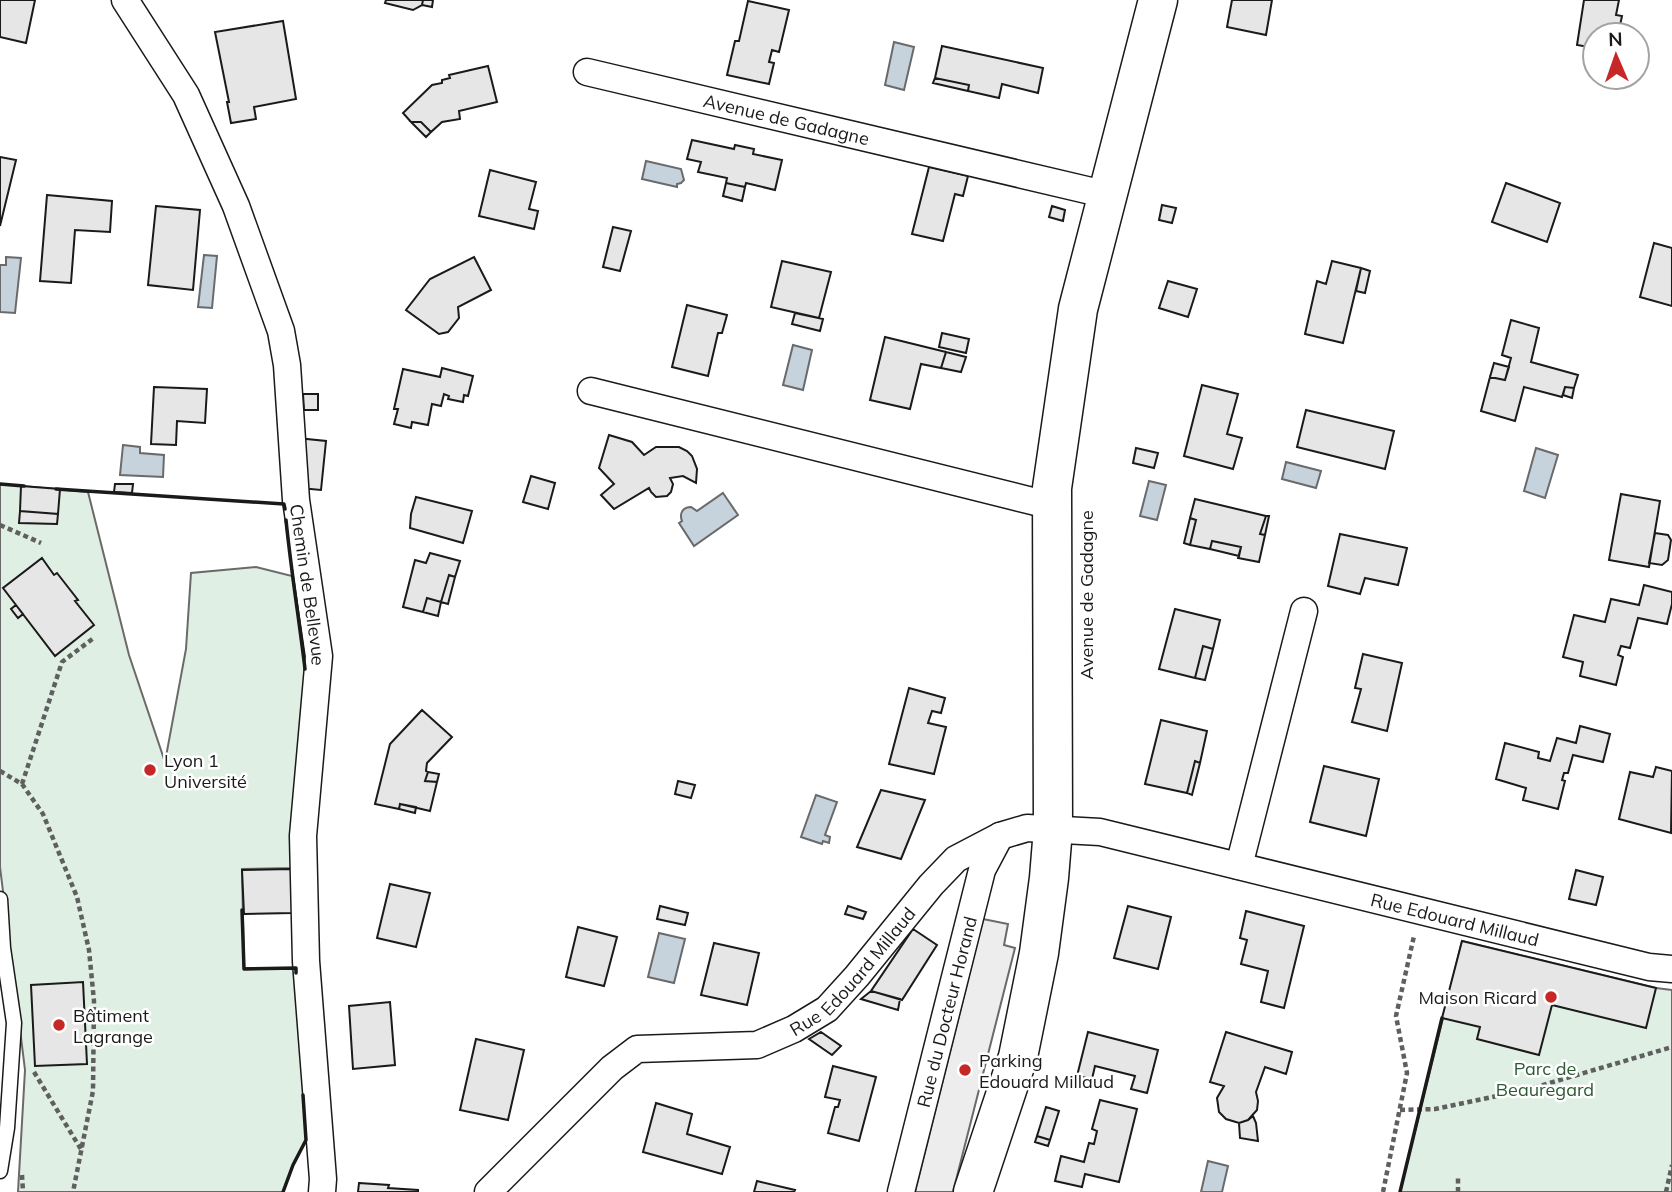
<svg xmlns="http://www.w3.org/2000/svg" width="1672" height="1192" font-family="Mulish,sans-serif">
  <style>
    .green { fill: #e0efe3; stroke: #6a6a6a; stroke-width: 2 }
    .parking { fill: #ededed; stroke: #6a6a6a; stroke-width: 2 }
    .water { fill: #c6d2dc; stroke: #6a6a6a; stroke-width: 2 }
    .building { fill: #e6e6e6; stroke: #1a1a1a; stroke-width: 2 }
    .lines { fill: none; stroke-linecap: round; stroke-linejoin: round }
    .lane-casing { stroke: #1a1a1a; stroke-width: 17 }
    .street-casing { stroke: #1a1a1a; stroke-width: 29 }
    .primary-casing { stroke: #1a1a1a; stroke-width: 41 }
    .path { stroke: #5f5f5f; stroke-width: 4.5; stroke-dasharray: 5 3.5; stroke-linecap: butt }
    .lane { stroke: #fff; stroke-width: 14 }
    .street { stroke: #fff; stroke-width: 26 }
    .primary { stroke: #fff; stroke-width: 38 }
    .wall { stroke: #1a1a1a; stroke-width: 3.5 }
    .poi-dot { fill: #c62828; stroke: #fff; stroke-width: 2.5 }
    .labels { text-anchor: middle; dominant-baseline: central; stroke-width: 5; stroke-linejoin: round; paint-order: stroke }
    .street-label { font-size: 18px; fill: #1a1a1a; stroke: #fff }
    .poi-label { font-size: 18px; fill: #1a1a1a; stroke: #fff; text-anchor: start }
    .park-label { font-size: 18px; fill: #2b5a34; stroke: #fff }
  </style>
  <rect width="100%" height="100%" fill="#fff"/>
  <path class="green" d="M0,484L88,492L129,655L165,762L186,649L191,573L256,567L292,576L297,605L306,673L295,868L242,869L244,968H296L306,1140L293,1165L283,1192H18L25,1070L0,867Z
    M1462,941L1656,988L1672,990V1192H1400Z"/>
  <path class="parking" d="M983,919L1008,924L1004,945L1015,948L953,1192H915Z"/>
  <path class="water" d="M894,42L914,47L904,90L885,85Z
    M646,161L681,169L684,180L681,183L677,184V187L642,179Z
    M204,255L217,256L212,308L198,307Z
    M6,257L21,258L15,313L0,312V265H6Z
    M793,345L812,350L803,390L783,385Z
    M123,445L140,447V453L164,455L163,477L120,475Z
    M1536,448L1558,455L1545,498L1524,491Z
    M1286,462L1321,471L1316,488L1282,479Z
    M1149,481L1166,485L1157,520L1140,516Z
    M723,493L738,515L694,546L679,523L682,521C679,513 683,507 691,507L697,511Z
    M816,795L837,802L825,835L830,837L829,843L823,841L822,844L801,837Z
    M659,933L685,939L674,983L648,977Z
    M1208,1161L1228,1166L1222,1192H1201Z"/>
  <path class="building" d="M0,0H35L26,43L0,37Z
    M386,0H423L422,5L413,10L385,3Z
    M423,0H433L432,7L422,5Z
    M1232,0H1272L1266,35L1227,27Z
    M1584,0H1619L1616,15L1622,16L1618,35H1595V48L1577,45Z
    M748,1L789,10L779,52L772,50L769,62L774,63L769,84L727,75L735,41H739Z
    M283,21L296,99L254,107L256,119L231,123L227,102H229L215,32Z
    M942,46L1043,68L1038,93L1002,84L999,98L968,91L969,85L935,78Z
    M488,66L497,102L459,111L460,119L442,122L431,132L421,122H411L403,113L432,85L442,83V80L450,78L449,75Z
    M935,78L969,85L968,91L933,83Z
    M411,122H421L431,132L426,137Z
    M692,140L734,149L735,145L754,149L753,154L782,160L775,190L746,183L745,187L726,183L727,178L698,172L701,162L687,159Z
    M0,157L16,160L0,226Z
    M929,167L968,176L963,196L955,194L943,241L912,234Z
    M490,170L536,182L529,209L538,211L534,229L479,216Z
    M726,183L745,187L742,201L723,196Z
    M1506,183L1560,203L1547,242L1492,222Z
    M47,195L112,201L110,232L75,230L71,283L40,281Z
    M1162,205L1176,208L1172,223L1159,220Z
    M156,206L200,210L193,290L148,285Z
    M1052,206L1065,210L1063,221L1049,217Z
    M613,227L631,231L620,271L603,267Z
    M1654,243L1672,248V306L1640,297Z
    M474,257L491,290L458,307L459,318L448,332L439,334L406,310L430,279Z
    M782,261L831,272L819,318L771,307Z
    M1332,261L1361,268L1343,343L1305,334L1317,281L1326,284Z
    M1361,268L1370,271L1365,293L1356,291Z
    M1168,281L1197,289L1188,317L1159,308Z
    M687,305L727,315L722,333H718L708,376L672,367Z
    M795,313L823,319L820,331L792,324Z
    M1511,320L1539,328L1531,362L1578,375L1574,388L1565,387L1562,397L1524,387L1515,421L1481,411L1490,377L1505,380L1511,358L1502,355Z
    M942,333L969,339L966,353L939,347Z
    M885,337L946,352L941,368L921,364L910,409L870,400Z
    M946,352L966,357L961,372L941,368Z
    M1494,363L1509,367L1505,380L1490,377Z
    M442,368L473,376L468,396L464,395L463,402L448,399L449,396L444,394L441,406L432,404L428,425L412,422L411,428L394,424L398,409H394L403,369L440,377Z
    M1202,385L1238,394L1227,434L1242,438L1233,469L1184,456Z
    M154,387L207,389L205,423L177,421L176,445L151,444Z
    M1565,387L1574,388L1572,398L1563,395Z
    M303,394H318V410H304Z
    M1306,410L1394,431L1385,469L1297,447Z
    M609,435L632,442L644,455L656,447H679L687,451L692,456L697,469L696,483L683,476L670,478L673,484L671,492L667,496L656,497L651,492L649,488L614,509L601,495L614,484L599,468Z
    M297,438L326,441L321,490L300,488Z
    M1136,448L1158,453L1154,468L1133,463Z
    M531,476L555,483L548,509L523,502Z
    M115,484H133L132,493L114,492Z
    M21,486L60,489L58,514L20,511Z
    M1621,494L1660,501L1649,567L1609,560Z
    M416,497L472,511L463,543L410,528L411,514Z
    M1195,499L1266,516L1260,534L1265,535L1259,562L1238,558L1241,547L1212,541L1210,549L1190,545L1196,520L1190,518Z
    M20,511L58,514L57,524L19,523Z
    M1266,516H1269L1265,535L1260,534Z
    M1190,518L1196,520L1190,545L1184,543Z
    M1655,533L1668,535L1671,540L1668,560L1662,565L1649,563Z
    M1340,534L1407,548L1398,585L1365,578L1360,594L1328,586Z
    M1212,541L1241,547L1239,556L1210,549Z
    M430,553L460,561L455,577L449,575L441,602L427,598L423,612L403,607L415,560L426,563Z
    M42,558L54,575L57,573L78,600L75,601L94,625L55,656L3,588Z
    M449,575L455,577L448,604L441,602Z
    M1644,585L1672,592V604L1667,624L1638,618L1630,648L1621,646L1618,655L1623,657L1616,685L1580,676L1583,662L1563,657L1574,615L1605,622L1611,599L1639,605Z
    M427,598L441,602L438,616L423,612Z
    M16,605L23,614L18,618L11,609Z
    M1175,609L1220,620L1213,649L1203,646L1195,678L1159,669Z
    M1203,646L1213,649L1205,680L1195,678Z
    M1363,654L1402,663L1387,731L1352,722L1361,689L1355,688Z
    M909,688L945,698L941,713L932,711L928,723L946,727L934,774L889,764Z
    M422,710L452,737L427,763L426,771L428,772L425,781L437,782L430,811L400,804L399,809L375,804L390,744Z
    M1161,720L1207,731L1200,763L1195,761L1187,793L1145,784Z
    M1580,726L1610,734L1603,762L1573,755L1568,773H1564L1562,780L1565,781L1558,809L1523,800L1526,788L1496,779L1505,743L1539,752L1538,758L1550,761L1557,738L1576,743Z
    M1195,761L1200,763L1192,795L1187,793Z
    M1324,766L1379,779L1366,836L1310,822Z
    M1656,767L1672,771L1671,833L1619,819L1630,772L1653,777Z
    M428,772L439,774L437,782L425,781Z
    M678,781L695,785L691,798L675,794Z
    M881,790L925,800L901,859L857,847Z
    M400,804L416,807L415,813L399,809Z
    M292,869V913L244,914L242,870Z
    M1576,870L1603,877L1596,905L1569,899Z
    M390,884L430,893L416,947L377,938Z
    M660,906L688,913L685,925L657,919Z
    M848,906L866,912L863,919L845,914Z
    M1128,906L1171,917L1158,969L1114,958Z
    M1246,911L1304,926L1284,1008L1261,1002L1268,971L1241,964L1247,940L1240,938Z
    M578,927L617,937L604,986L566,977Z
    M913,929L937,945L902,1000L871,991Z
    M1462,941L1656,988L1646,1028L1552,1005L1539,1055L1477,1039L1480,1027L1442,1018Z
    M714,943L759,953L747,1005L701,995Z
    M83,982L87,1064L35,1066L31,985Z
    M871,991L900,999L898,1010L861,999Z
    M390,1002L395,1065L353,1069L349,1006Z
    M821,1032L841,1046L832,1055L809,1039Z
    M1088,1032L1158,1050L1147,1093L1131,1089L1135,1076L1095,1066L1092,1079L1077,1076Z
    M1226,1032L1292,1052L1286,1074L1265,1067L1256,1092L1258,1101L1257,1110L1248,1120L1239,1123L1226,1119L1219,1112L1217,1098L1224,1086L1210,1082Z
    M476,1039L524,1050L508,1120L460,1110Z
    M833,1066L876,1077L859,1141L828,1133L835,1107H838L840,1100L825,1097Z
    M1100,1100L1137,1109L1119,1182L1085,1174L1082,1187L1055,1181L1061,1156L1084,1162L1089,1143L1094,1144L1097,1131L1092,1129Z
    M656,1103L692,1114L687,1134L730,1147L722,1174L643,1152Z
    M1046,1107L1059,1111L1050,1140L1037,1136Z
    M1253,1116L1256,1123L1258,1141L1240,1138L1239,1123L1248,1120Z
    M1037,1136L1050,1140L1048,1146L1035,1142Z
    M757,1181L795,1190L794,1192H754Z
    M359,1183L389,1185L388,1188L418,1190V1192H358Z"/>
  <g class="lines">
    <g class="lane-casing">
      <path id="lane" d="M0,899L3,948L14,1023L7,1128L0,1171"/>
    </g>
    <g class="street-casing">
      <g id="street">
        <path id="s1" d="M125,0L186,95L236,206L281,331L287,365L296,500L319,656L303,836L306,961L323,1179L322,1192"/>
        <path id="s2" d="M587,72L1108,195"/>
        <path d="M591,391L1052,506"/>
        <path d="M1239,866L1304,611"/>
        <path id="s3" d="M488,1192L612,1068L637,1049L757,1045L794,1029L827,1009L857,976L931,885L956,859L1000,836L1027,828L1100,832L1649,967L1672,969"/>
        <path id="s4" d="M901,1192L982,870L1000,836"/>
      </g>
    </g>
    <g class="primary-casing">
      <path id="primary" d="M973,1192L1018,1057L1039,953L1049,878L1053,829L1052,488L1078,309L1158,0"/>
    </g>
    <path class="path" d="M0,525L41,543
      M0,771L22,784L43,814L77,897L89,950L94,1001L93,1091L73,1192
      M22,784L62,662L95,637
      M34,1072L82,1151
      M1400,1110L1435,1109L1526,1090L1672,1047
      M22,1175L23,1192
      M1383,1192L1407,1073L1396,1016L1414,936
      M1458,1192V1176
      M1666,1192L1672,1165"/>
    <use href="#lane" class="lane"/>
    <use href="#street" class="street"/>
    <use href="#primary" class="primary"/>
    <path class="wall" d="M0,484L24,486
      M56,489L284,504L285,509
      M286,520C291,570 299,619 305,669
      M242,910L244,969L296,968V973
      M283,1192L293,1165L306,1140L303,1095
      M1400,1192L1442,1018"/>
  </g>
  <g class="poi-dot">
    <circle cx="150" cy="770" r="7"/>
    <circle cx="1551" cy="997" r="7"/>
    <circle cx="59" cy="1025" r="7"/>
    <circle cx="965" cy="1070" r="7"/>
  </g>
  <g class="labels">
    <g class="street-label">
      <text stroke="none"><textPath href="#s2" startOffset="205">Avenue de Gadagne</textPath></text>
      <text stroke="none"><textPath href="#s1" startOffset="623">Chemin de Bellevue</textPath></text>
      <text transform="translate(1086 595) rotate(-90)">Avenue de Gadagne</text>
      <text stroke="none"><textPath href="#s3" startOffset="1120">Rue Edouard Millaud</textPath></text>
      <text stroke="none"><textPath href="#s3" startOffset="450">Rue Edouard Millaud</textPath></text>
      <text stroke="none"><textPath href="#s4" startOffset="186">Rue du Docteur Horand</textPath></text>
    </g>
    <g class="poi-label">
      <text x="164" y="760">Lyon 1<tspan x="164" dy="21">Université</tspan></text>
      <text x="1537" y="997" text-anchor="end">Maison Ricard</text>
      <text x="73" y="1015">Bâtiment<tspan x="73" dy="21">Lagrange</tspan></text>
      <text x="979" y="1060">Parking<tspan x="979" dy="21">Edouard Millaud</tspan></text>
    </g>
    <g class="park-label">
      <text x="1545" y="1068">Parc de<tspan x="1545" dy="21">Beauregard</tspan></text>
    </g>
  </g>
  <g transform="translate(1616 56) rotate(358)"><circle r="33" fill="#ffffff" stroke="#a3a3a3" stroke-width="2"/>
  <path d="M0-5L12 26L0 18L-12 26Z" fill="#c62828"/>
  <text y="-10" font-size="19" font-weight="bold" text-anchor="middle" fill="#1a1a1a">N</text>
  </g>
</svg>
